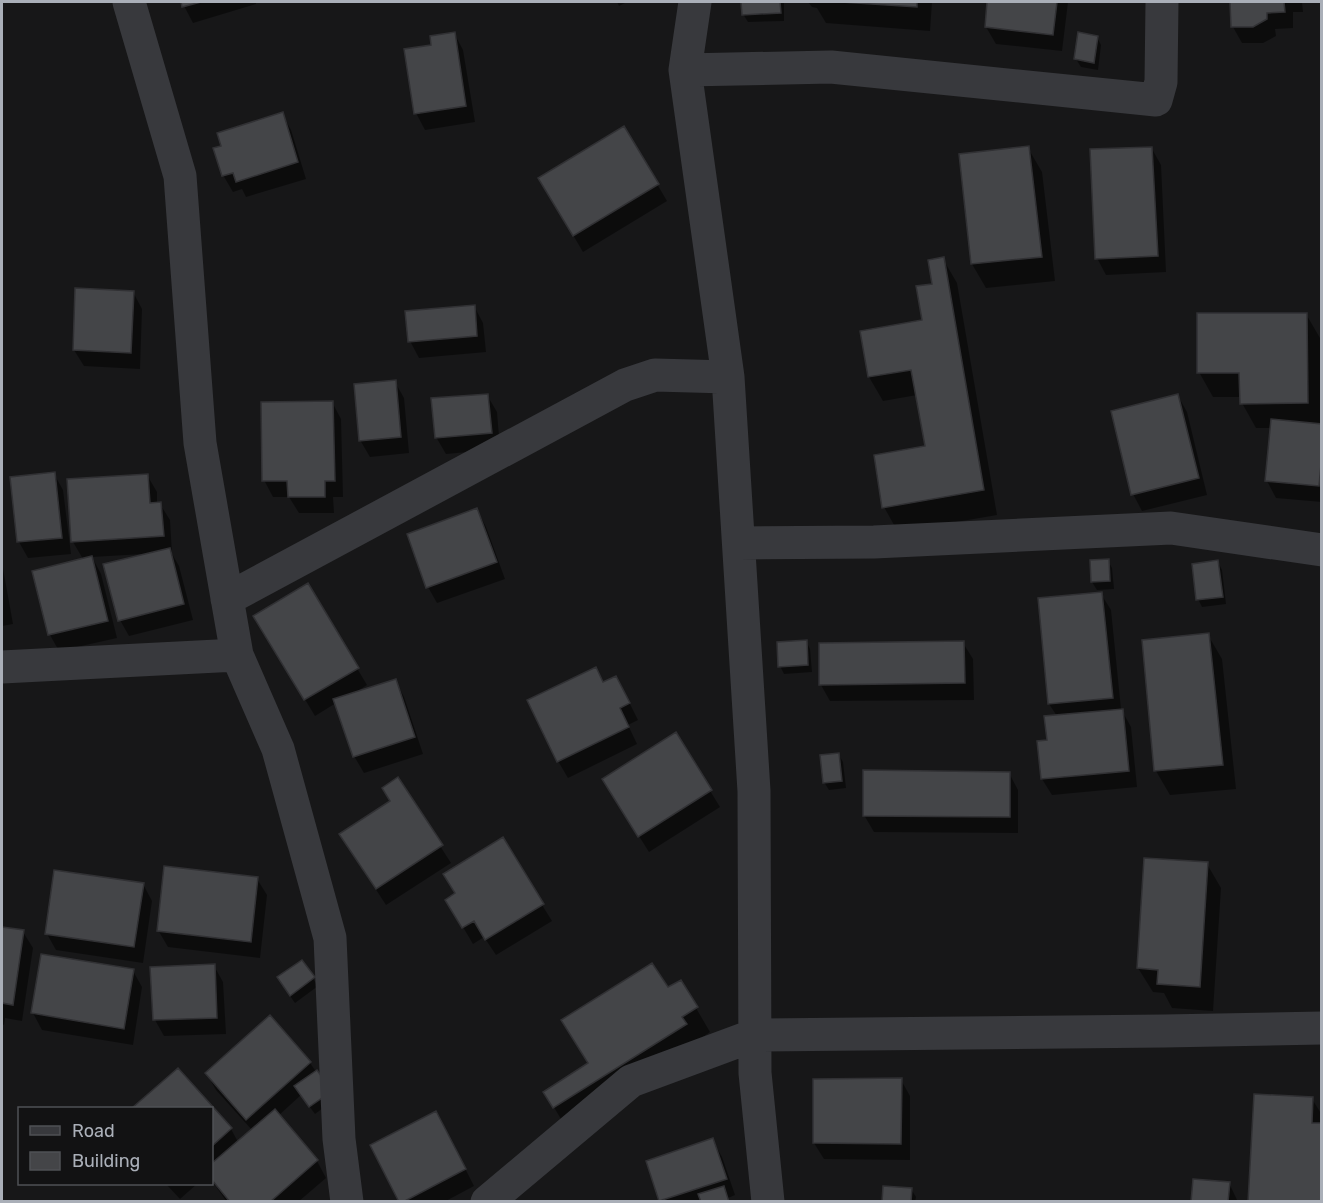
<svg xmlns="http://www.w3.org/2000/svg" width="1323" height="1203" font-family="Rubik,sans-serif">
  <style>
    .shadow { fill: #0007 }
    .building { fill: #444548; stroke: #313134; stroke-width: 1.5 }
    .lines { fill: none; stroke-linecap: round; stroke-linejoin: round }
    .minor { stroke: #38393d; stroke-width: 33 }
  </style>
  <rect width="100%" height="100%" fill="#171718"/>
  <path class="shadow" d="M182,2H256V4L193,23Z
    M617,2H627L619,6Z
    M742,2H784V21L748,22L743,14Z
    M808,2H932L930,31L826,23L817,8L812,7Z
    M989,2H1068L1062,51L996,44L986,27Z
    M1232,2H1302L1303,12H1293V28L1275,29L1276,36L1263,43H1242L1233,27Z
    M454,33L463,50L475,122L425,130L416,113Z
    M1097,37L1101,45L1098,70L1081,67L1076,59Z
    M282,114L291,130L306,179L246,197L242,189L233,192L223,175V147Z
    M624,128L667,201L583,252L540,179Z
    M1028,148L1042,172L1055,281L986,288L972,264Z
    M1152,149L1161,165L1166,272L1106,275L1097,258Z
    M943,259L957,283L997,515L898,532L884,507L926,447L917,395L883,401L869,377L862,332L924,321L934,285Z
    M133,292L142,309L140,369L84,366L74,350Z
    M474,306L483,323L486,352L419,358L410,341Z
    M1306,314L1320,338L1322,502L1276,498L1267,481L1271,428H1256L1242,403L1241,397H1213L1199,372Z
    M395,382L404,398L409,453L370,457L360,440Z
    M487,395L497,412L500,449L446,454L436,437Z
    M1178,396L1187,412L1207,495L1142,511L1133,494Z
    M332,402L341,419L343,497H333L334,513H299L289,497H273L264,480Z
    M54,474L63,490L71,554L28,558L19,542L12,478Z
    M147,475L157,492V504H160L170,520L172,554L179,566L193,620L129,636L120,620L143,554L92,557L101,574L117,638L59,651L50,635L34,572L83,559L73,542Z
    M477,510L486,527L505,579L437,603L428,587Z
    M1108,561L1112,568L1114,589L1097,590L1092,582Z
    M1218,562L1222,570L1226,604L1202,607L1198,599Z
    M2,563L13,624L2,626Z
    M308,586L367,685L356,692L357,693L395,680L404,697L423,754L364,773L354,756L336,703L315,716L265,633Z
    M1101,594L1111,610L1121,709L1131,727L1137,787L1052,795L1042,779L1057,716L1049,704Z
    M1208,635L1222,659L1236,789L1170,795L1156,771Z
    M806,641L810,649L812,672L784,674L780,666Z
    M963,643L973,659L974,700L830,701L821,685Z
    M595,669L604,683L625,694L638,720L628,725L637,744L568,778L558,761Z
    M675,734L720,807L649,852L613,795Z
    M839,755L843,762L846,788L829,790L824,782Z
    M1009,773L1018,790V833L874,832L864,815Z
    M397,779L451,863L386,905L351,851L392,802Z
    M1207,864L1221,888L1213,1011L1172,1008L1164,993L1153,992L1138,968Z
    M257,879L267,895L260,958L168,947L158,930Z
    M143,884L152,901L143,963L56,950L47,934Z
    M447,900L542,905L552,921L496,955L484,937L473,944Z
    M2,928L23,932L33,948L22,1021L5,1018L4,1025L2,1024Z
    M302,962L318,986L295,1003L283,986Z
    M214,966L223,982L226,1034L164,1036L155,1020Z
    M133,971L142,987L133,1045L42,1030L33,1013Z
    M667,989L696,1008L710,1032L568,1131L545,1092L589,1064Z
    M310,1063L335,1099L315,1114L301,1095L278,1116L317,1161L326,1178L298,1202H227L212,1181V1108H135L178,1070L231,1129L238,1142L252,1130L216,1090L207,1074Z
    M901,1080L910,1096V1160L824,1159L814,1143Z
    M1312,1099L1322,1115V1202H1250Z
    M445,1129L474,1186L444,1202H401Z
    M712,1140L722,1157L735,1195L728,1198L730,1202H661L648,1162Z
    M1229,1183L1238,1202H1192Z
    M166,1184H197L180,1199Z
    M911,1189L916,1197L915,1202H884Z"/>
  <path class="building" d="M181,2H201L182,7Z
    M741,2H780L781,13L742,15Z
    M841,2H917V7Z
    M987,2H1057L1053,35L985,27Z
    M1230,2H1284L1285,12L1267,13V19L1253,27H1231Z
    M455,32L466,106L414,114L404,49L431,45L430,36Z
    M1078,32L1098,36L1094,63L1074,59Z
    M283,112L298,162L236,182L233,173L222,176L213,148L221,146L217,133Z
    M624,126L659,184L573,236L538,178Z
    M1029,146L1042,257L971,264L959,154Z
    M1152,147L1158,256L1095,259L1090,149Z
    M944,257L984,490L882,508L874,455L925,446L911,370L868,377L860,331L922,320L916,286L932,284L928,260Z
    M75,288L134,291L131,353L73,350Z
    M475,305L477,336L408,342L405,311Z
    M1197,313H1307L1308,403L1240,404L1239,373H1197Z
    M396,380L401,437L359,441L354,384Z
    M488,394L492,433L435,438L431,398Z
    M1178,394L1199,478L1131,495L1111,411Z
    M333,401L335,481H325V497H288L287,481H262L261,402Z
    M1271,419L1322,424V454L1319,486L1265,481Z
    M55,472L62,538L17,542L10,477Z
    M148,474L150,503L161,502L164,536L71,542L67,479Z
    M477,508L497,562L426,588L407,534Z
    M170,548L184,604L118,621L103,564Z
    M92,556L108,621L48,635L32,571Z
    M1109,559L1110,581L1091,582L1090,560Z
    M1218,560L1223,597L1196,600L1192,564Z
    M308,583L359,668L304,700L253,616Z
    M1102,592L1113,698L1048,704L1038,598Z
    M1209,633L1223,765L1154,771L1142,640Z
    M807,640L808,665L778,667L777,642Z
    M964,641L965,683L819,685V643Z
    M596,667L603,682L616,676L630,703L620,708L629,727L557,762L527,700Z
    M396,679L415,737L353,757L333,699Z
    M1123,709L1129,771L1041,779L1037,741L1047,740L1044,716Z
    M676,732L712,790L638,837L602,779Z
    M839,753L842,781L823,783L820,755Z
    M863,770L1010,772V817L863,816Z
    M398,777L443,845L376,889L339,834L390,801L382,788Z
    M503,837L544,904L485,940L474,921L462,928L445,900L455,893L443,874Z
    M1144,858L1208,862L1200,987L1157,984L1158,970L1137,968Z
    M164,866L258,877L251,942L157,931Z
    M54,870L144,883L134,947L45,934Z
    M2,927L24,930L13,1005L2,1003Z
    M41,954L134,969L124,1029L31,1013Z
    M302,960L315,977L290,996L277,977Z
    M652,963L668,987L681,980L698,1007L682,1017L687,1024L553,1108L543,1092L588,1063L561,1020Z
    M215,964L217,1018L153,1020L150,967Z
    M270,1015L311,1062L246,1120L205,1073Z
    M178,1068L232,1128L212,1146V1108H132Z
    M317,1070L332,1091L309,1107L294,1086Z
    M902,1078L901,1144L813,1143V1079Z
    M1254,1094L1313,1097L1312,1123H1322V1202H1248Z
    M275,1109L318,1160L270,1202H230L212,1180V1163Z
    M436,1111L466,1169L403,1202H399L370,1145Z
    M713,1138L727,1179L659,1201L646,1161Z
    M1193,1179L1230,1182L1228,1202H1191Z
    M724,1186L729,1202H701L698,1194Z
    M883,1186L912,1188L911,1202H882Z"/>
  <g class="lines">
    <path class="minor" d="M129,2L180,176L200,443L237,655L278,749L330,938L339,1139L347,1202
      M695,2L685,70L728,377L754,791L755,1073L768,1202
      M685,70L831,67L1156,100L1161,82L1162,2
      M740,543L874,542L1171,528L1322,550
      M227,599L625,385L655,375L728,377
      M2,667L237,655
      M487,1202L631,1081L755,1035L1164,1031L1322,1028"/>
  </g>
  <rect width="1323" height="1203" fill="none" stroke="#aaafb8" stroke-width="6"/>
  <rect x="18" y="1107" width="195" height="78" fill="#121213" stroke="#4f5155" stroke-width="1.5"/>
  <rect x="30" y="1126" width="30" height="9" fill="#38393d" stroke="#4f5155" stroke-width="1.5"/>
  <text x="72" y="1137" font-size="18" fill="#aaafb8">Road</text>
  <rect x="30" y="1152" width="30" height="18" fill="#444548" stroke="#4f5155" stroke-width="1.5"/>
  <text x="72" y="1167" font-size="18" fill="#aaafb8">Building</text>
</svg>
